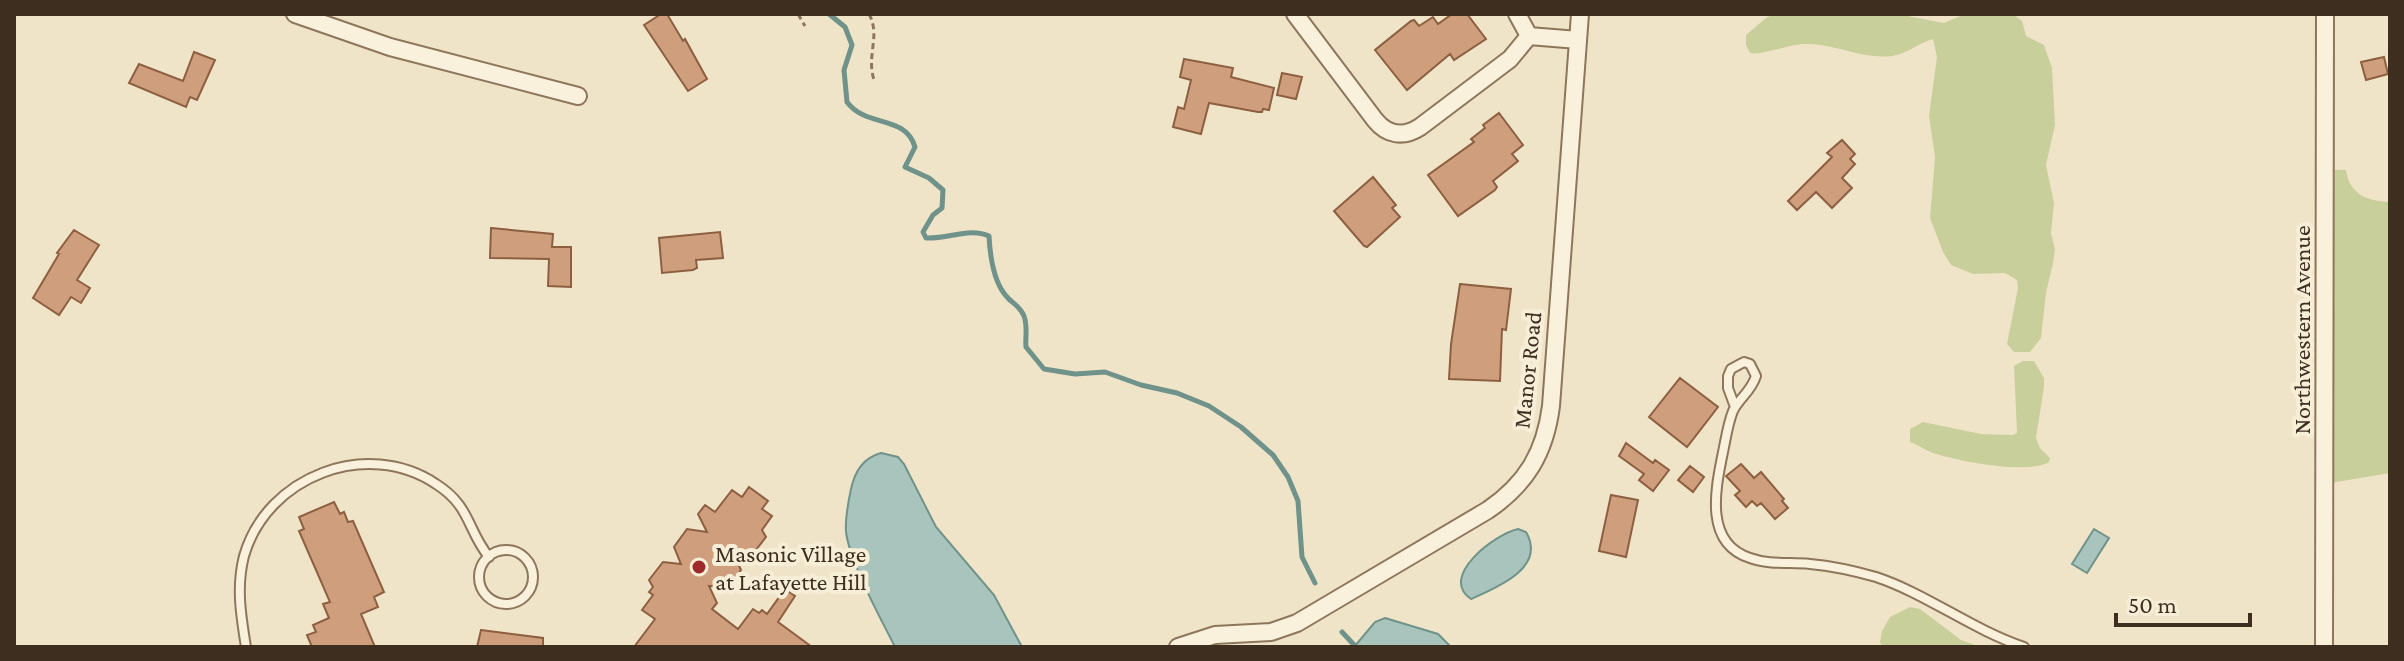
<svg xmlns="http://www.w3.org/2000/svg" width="2404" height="661" font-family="'Crimson Pro',serif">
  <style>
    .green { fill: #c9cf9b }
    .water { fill: #a9c4bc; stroke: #6f938a; stroke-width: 2 }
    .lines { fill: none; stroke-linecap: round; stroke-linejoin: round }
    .stream { stroke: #6f938a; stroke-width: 5 }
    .building { fill: #cf9f7d; stroke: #8d5f41; stroke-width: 2 }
    .lane-casing { stroke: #8d765c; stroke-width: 12 }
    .street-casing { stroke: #8d765c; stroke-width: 20 }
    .path { stroke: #8d765c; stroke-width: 3; stroke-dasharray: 6 4; stroke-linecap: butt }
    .lane { stroke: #faf1dc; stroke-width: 8 }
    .street { stroke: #faf1dc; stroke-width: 16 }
    .poi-dot { fill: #9e2a2b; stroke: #f7eed8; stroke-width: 3 }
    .labels { text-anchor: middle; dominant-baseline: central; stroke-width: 8; stroke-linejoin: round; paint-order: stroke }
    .street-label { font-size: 24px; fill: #3d2e20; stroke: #f7eed8 }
    .poi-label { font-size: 24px; fill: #3d2e20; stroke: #f7eed8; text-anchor: start }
  </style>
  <rect width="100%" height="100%" fill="#f0e4c8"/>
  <path class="green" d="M1774,14H1897L1944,23L1965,14H2013L2022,21L2026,36L2044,45L2052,68L2055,125L2046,165L2054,203L2051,233L2055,249L2053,263L2046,293L2041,338L2030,352H2014L2007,344L2018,288L2017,280L2005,273L1973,274L1951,265L1943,252L1930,218L1935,157L1929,116L1937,57L1933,39C1919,43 1907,54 1892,56C1863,60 1834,43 1805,44C1789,44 1762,56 1750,53L1746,45V35L1766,18Z
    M2335,170H2346C2350,195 2367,201 2390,202V473L2331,483V200Z
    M2023,361H2034L2044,378V387L2036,438L2040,448L2050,458L2049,462C2026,475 1958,461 1933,453C1925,450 1918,445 1910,442V429L1923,422L1981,434L2013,435L2017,433L2014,366Z
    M1910,607L1920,609L1961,640L1981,647H1882L1880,642L1882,631L1890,617Z"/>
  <path class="water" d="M881,453L898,457L904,464L936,527L994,595L1022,647H895C880,617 850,563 846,532C845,517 848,503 851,489C855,471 863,458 881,453Z
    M1518,529L1526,532C1547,568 1496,588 1471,599C1438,577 1495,534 1518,529Z
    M2094,529L2109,538L2087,573L2072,564Z
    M1385,618L1438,634L1451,647H1354L1375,622Z"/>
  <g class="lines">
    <path class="stream" d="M829,14L845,27L852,45L844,70L847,102C866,128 905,114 915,147L905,167L929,178L943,190L942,208L933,215L923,232L926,238C949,239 970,227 989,236C990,255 994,283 1007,297C1013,304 1020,306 1024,316C1028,327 1025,336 1026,347L1044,369L1075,374L1105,372L1141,385L1177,393L1209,406L1241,427L1273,455L1288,477L1298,501L1302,557L1315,583
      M1342,632L1356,647"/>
  </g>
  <path class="building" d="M661,14H667L683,41L685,39L707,79L688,91L644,25Z
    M1452,14H1467L1486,39L1454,60L1450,54L1407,90L1375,50L1411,21L1414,20L1419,26L1433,17L1438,24Z
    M194,52L215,60L197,100L190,97L186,107L129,83L139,64L183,81Z
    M2384,57L2388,74L2366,80L2361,62Z
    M1184,59L1233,68L1231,77L1274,88L1269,110L1263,109L1262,112H1258L1209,103L1201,134L1173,127L1178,107L1184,109L1191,80L1180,77Z
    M1282,73L1302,77L1296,99L1277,95Z
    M1499,113L1523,145L1512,154L1518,161L1493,181L1497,187L1495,190L1458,216L1428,175L1474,142L1471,139L1485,128L1483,125Z
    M1842,140L1855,154L1850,159L1855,164L1842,178L1852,188L1832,208L1816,192L1797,210L1788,201L1832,157L1827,153Z
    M1373,177L1396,205L1392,208L1400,217L1367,247L1364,246L1334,211Z
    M491,228L553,234L552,247H571V287L548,286L549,259L490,258Z
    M74,230L99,245L77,280L90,288L81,303L71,297L59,315L33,298L59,254L57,253Z
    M720,232L723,258L696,260L697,268L693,270L662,273L659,238Z
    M1460,284L1511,289L1506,330L1502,329L1500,381L1449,379L1451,344Z
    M1680,378L1718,407L1687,447L1649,417Z
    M1626,443L1653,463L1655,460L1669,470L1653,491L1639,480L1644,474L1619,456Z
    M1741,464L1754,478L1761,472L1784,499L1782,501L1788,508L1775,519L1761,503L1757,506L1752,501L1746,507L1735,495L1740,491L1726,476Z
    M1690,466L1704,477L1693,492L1678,480Z
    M749,487L768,501L762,509L772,516L762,530L766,537L752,555L733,553L741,570L728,588L709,586L717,603L712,609L738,629L753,609L759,613L762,610L767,614L785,589L795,596L778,622L812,647H634L655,619L642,610L653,595L649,592L653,587L649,580L663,562L681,564L674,547L687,529L707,532L698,514L705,505L715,512L732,490L742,497Z
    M1611,495L1638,500L1626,557L1599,551Z
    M334,502L340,514L344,512L348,522L353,521L384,592L374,597L378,607L361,614L375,647H312L307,635L316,632L313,625L329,618L323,604L330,602L299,531L304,529L299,517Z
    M481,630L543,638V647H477Z"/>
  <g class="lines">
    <g class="lane-casing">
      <path id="lane" d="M1735,407L1728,388V376L1731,369L1744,362L1750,364L1756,376C1751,392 1739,398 1733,411C1728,423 1726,438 1723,452C1716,487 1703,543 1750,558C1769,565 1790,562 1810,564C1832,566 1855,571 1876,577C1927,594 1971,629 2024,647
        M479 577a27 27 0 1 1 54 0a27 27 0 1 1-54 0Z
        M246,647C241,616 236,587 244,556C267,476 367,438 436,484C471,506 467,530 489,557"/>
    </g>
    <g class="street-casing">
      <path id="street" d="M295,14L390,47L578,96
        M1295,14L1375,120C1387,135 1403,138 1420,127L1510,59L1529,36
        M1517,14L1529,36
        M1529,36L1578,40
        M1178,647L1215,635L1271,632L1297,623L1488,510C1526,484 1545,453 1551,406L1580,14
        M2324,647L2325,14"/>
    </g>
    <path class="path" d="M798,14L805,26
      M869,14C881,36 866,55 874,80"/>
    <use href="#lane" class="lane"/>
    <use href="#street" class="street"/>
  </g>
  <circle class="poi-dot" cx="699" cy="567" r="8"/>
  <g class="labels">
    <g class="street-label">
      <text transform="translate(2301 330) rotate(-90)">Northwestern Avenue</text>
      <text transform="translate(1527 370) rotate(-84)">Manor Road</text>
    </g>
    <g class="poi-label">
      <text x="715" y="553">Masonic Village<tspan x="715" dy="28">at Lafayette Hill</tspan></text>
    </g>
  </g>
  <rect width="2404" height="661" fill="none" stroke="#3d2e20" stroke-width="32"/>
  <path d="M2116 613v12h134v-12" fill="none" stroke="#3d2e20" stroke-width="4"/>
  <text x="2128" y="613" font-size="24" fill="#3d2e20" stroke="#f7eed8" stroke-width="6" paint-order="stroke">50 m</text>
</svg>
